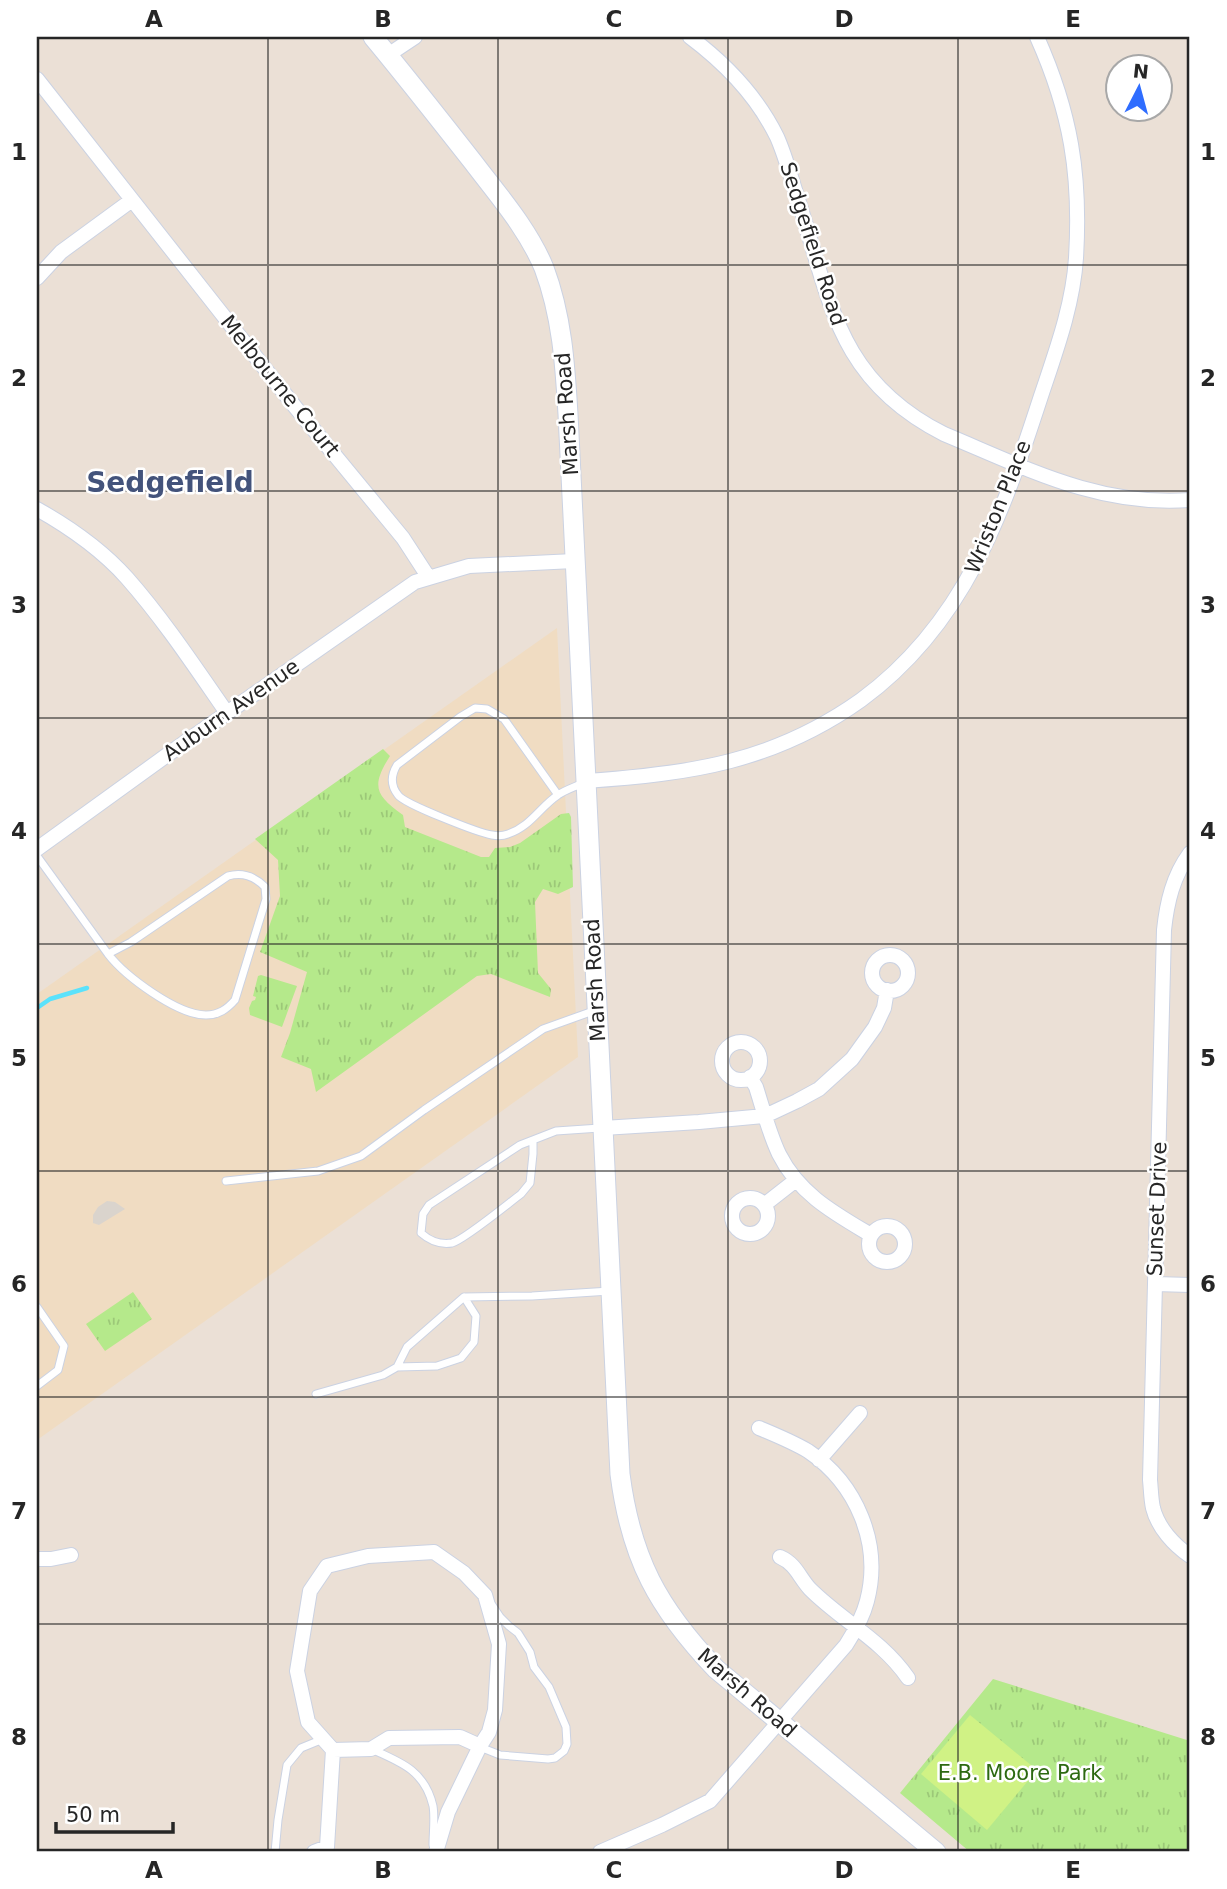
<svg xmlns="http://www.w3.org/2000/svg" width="1227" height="1889" font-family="'DejaVu Sans',sans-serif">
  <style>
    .education { fill: #f0dcc2 }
    .grass { fill: url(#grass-tufts) }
    .pitch { fill: #d0f285 }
    .plaza { fill: #dad4cd }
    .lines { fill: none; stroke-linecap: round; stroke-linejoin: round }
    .stream { stroke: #5be2fb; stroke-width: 4.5 }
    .lane-casing { stroke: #cbd2e2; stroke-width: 9 }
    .street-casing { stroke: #cbd2e2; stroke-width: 16 }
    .secondary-casing { stroke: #cbd2e2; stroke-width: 21 }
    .lane { stroke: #fff; stroke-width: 7 }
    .street { stroke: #fff; stroke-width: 14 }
    .secondary { stroke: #fff; stroke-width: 19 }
    .grid { fill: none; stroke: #262626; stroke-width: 2; stroke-opacity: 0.55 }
    .labels { text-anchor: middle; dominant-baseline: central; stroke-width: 5; stroke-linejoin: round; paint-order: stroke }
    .street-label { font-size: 21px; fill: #262626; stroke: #fff }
    .park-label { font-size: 21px; fill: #2d6911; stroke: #fff }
    .district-label { font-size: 28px; font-weight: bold; fill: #43537b; stroke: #fff }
    .neatline { fill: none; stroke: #262626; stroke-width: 2.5 }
    .grid-label { font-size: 23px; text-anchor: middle; font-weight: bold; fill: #262626 }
  </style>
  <defs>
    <pattern id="grass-tufts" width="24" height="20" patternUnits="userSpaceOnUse" patternTransform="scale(1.75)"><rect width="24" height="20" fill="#b5e98b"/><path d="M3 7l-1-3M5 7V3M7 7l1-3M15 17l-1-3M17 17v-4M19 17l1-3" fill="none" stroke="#9cc878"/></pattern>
  </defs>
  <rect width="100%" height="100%" fill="#ebe0d6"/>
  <path class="education" d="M557,628L578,1057L37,1440V994Z"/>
  <path class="grass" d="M383,749L390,756C371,786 375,795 403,815L405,827L481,857H489L495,848L510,847L520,843L561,814L569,813L571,817L573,887L558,894L543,889L535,902L538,973L551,989L550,997L491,974L477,976L316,1092L311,1069L281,1057L290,1033L307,972L260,952L280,896L278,860L255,839Z
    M261,975L297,986L282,1027L250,1015L249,1008L252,1001L255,1000L256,997L253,996L258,976Z
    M133,1292L152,1319L105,1351L86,1324Z
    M993,1679L1190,1741V1852H970L900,1793Z"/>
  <path class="pitch" d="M970,1715L1037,1770L987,1830L921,1774Z"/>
  <path class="plaza" d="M107,1201L115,1202L125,1209L99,1225L93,1223V1215L98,1207Z"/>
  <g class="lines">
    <path class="stream" d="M37,1008L50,999L87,988"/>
    <g class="lane-casing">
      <path id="lane" d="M558,795L504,719L487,709L475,708L460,717L397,765C391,775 390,785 398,795C404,804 479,833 492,835C497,836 503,836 508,834C530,827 540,807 558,795C565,790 575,787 583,783
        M37,856L108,954C125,976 177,1015 206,1015C219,1015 227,1009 235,1000L266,899L265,887C254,876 243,872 228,876L131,942L108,954
        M533,1140V1154L530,1183L521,1194C509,1203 464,1240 452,1243C439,1245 430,1241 421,1233L423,1214L429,1205L520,1145L556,1131L600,1128
        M226,1181L318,1171L361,1156L424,1110L543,1029L596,1010
        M37,1307L64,1346L58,1370L37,1386
        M397,1367L437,1366L461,1358L474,1342L476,1316L464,1297
        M316,1394L383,1375L397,1367L407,1347L464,1297L532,1296L610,1291
        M480,1747L500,1755L548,1759L555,1758L564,1751L567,1744L566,1727L549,1687L534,1667L530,1652L518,1633L509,1626L500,1617L492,1605
        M371,1749C401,1762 425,1771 433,1806C435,1818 433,1833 433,1845
        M275,1852L278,1820L287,1765L301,1748L323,1739"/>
    </g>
    <g class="street-casing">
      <path id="street" d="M690,37C726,64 757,96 777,137C785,155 790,174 796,193C830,297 835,379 944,434C1026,468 1099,507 1190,500
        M388,55L415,37
        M37,79L296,408L403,538L429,578
        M37,278L61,252L132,200
        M37,509C69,527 102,550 127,578C164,620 195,667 227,713
        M586,781C690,774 774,762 861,700C965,624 1003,513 1041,396C1056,351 1073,305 1076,258C1081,175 1071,113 1037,37
        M37,849L174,750L415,582L469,566L574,561
        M1190,853C1173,876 1167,902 1164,930L1150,1480C1151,1489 1151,1499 1153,1508C1158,1528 1174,1545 1190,1556
        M872 973a18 18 0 1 1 36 0a18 18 0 1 1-36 0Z
        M722 1061a19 19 0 1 1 38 0a19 19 0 1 1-38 0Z
        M750,1077L756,1087C763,1109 769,1133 779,1154C799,1194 834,1213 871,1235
        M603,1128L699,1122L765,1116L797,1101L819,1089L852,1059L875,1027L884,1008L887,990
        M732 1216a18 18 0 1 1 36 0a18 18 0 1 1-36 0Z
        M764,1205L796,1180
        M869 1244a18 18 0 1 1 36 0a18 18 0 1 1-36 0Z
        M1155,1284L1190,1285
        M819,1460L860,1413
        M780,1557C796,1564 799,1577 810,1589C842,1621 882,1640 908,1678
        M37,1559H51L71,1555
        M314,1852L327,1847L333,1750
        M436,1852L448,1812L480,1746L489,1732L495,1710L499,1644L485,1595L464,1573L434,1552L368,1556L327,1566L310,1591L297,1671L308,1722L333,1750L371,1749L389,1738L460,1737L480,1746
        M600,1852L662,1825L710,1801L846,1645C855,1631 863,1617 867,1601C882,1544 857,1484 808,1451C793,1442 776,1435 759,1428"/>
    </g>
    <g class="secondary-casing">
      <path id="secondary" d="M373,37C407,78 440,120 473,162C498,195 528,229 544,268C562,316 565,364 568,414L620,1474C631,1559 658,1608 716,1669L936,1852"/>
    </g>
    <use href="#lane" class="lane"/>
    <use href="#street" class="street"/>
    <use href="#secondary" class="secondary"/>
  </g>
  <path class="grid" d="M268,37V1852M498,37V1852M728,37V1852M958,37V1852M37,265H1190M37,491H1190M37,718H1190M37,944H1190M37,1171H1190M37,1397H1190M37,1624H1190"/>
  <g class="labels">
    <g class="street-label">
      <text transform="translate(813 244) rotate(72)">Sedgefield Road</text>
      <text transform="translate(280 386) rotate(51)">Melbourne Court</text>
      <text transform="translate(567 414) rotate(-94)">Marsh Road</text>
      <text transform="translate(998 507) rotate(-68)">Wriston Place</text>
      <text transform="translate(231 710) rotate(-35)">Auburn Avenue</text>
      <text transform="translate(595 980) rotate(-93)">Marsh Road</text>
      <text transform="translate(1157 1209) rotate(-88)">Sunset Drive</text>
      <text transform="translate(747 1693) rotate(41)">Marsh Road</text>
    </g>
    <g class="park-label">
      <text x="1020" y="1773">E.B. Moore Park</text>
    </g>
    <g class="district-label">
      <text x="170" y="482">Sedgefield</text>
    </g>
  </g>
  <rect width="1227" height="1889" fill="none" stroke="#ffffff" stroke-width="77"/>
  <g transform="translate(1139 88) rotate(6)"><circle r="33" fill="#ffffff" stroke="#a8a8a8" stroke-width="2"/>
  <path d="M0-5L12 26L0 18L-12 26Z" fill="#2f6dff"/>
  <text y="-10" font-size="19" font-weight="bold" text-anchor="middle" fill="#262626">N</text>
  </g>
  <path d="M56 1822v10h117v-10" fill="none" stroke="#262626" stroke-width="3.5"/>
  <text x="66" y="1822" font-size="21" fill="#262626" stroke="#ffffff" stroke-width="5" paint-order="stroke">50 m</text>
  <rect x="38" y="38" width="1150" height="1812" class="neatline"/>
  <g class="grid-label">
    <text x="154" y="27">A</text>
    <text x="383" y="27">B</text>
    <text x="614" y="27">C</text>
    <text x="844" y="27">D</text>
    <text x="1073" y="27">E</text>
    <text x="19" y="160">1</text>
    <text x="1208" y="160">1</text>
    <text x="19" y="386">2</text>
    <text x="1208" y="386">2</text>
    <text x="19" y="613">3</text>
    <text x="1208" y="613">3</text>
    <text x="19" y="839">4</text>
    <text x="1208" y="839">4</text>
    <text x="19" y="1066">5</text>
    <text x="1208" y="1066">5</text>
    <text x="19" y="1292">6</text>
    <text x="1208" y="1292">6</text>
    <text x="19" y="1519">7</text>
    <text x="1208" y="1519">7</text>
    <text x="19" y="1745">8</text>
    <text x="1208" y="1745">8</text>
    <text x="154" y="1878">A</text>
    <text x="383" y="1878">B</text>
    <text x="614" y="1878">C</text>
    <text x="844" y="1878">D</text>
    <text x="1073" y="1878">E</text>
  </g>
</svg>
